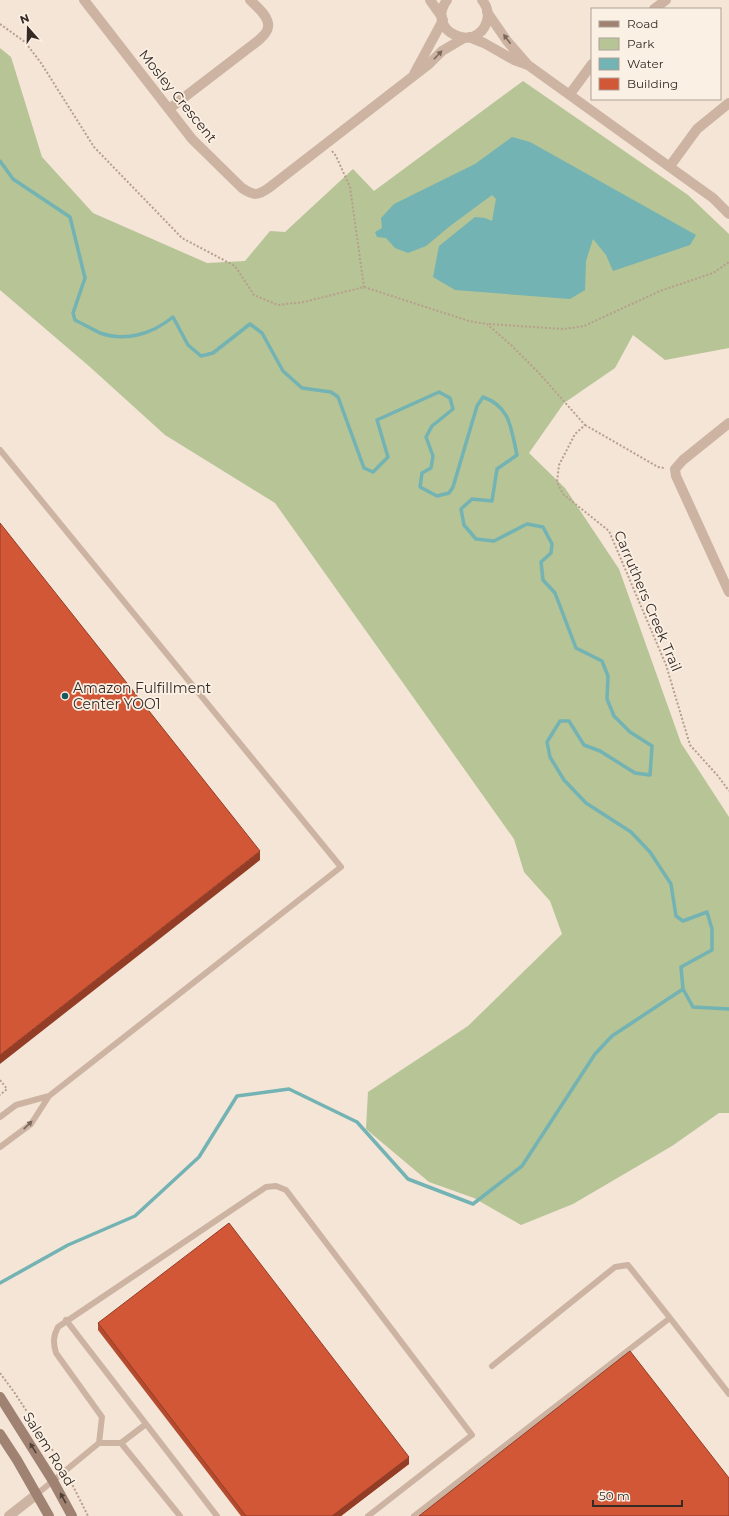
<svg xmlns="http://www.w3.org/2000/svg" width="729" height="1516" font-family="Montserrat,sans-serif">
  <style>
    .green { fill: #b6c496 }
    .water { fill: #73b3b3 }
    .lines { fill: none; stroke-linecap: round; stroke-linejoin: round }
    .stream { stroke: #73b3b3; stroke-width: 3.5 }
    .path { stroke: #b89e8c; stroke-width: 2; stroke-dasharray: 2 2; stroke-linecap: butt }
    .lane { stroke: #cdb4a2; stroke-width: 6 }
    .street { stroke: #cdb4a2; stroke-width: 10 }
    .secondary { stroke: #a08273; stroke-width: 10 }
    .wall { fill: #b54b2e }
    .shaded-wall { fill: #933d26 }
    .building { fill: #d25736; stroke: #933d26 }
    .oneway { fill: #7a685d }
    .oneway2 { fill: #504038 }
    .poi-dot { fill: #17595c; stroke: #fbf0e4; stroke-width: 1.5 }
    .labels { text-anchor: middle; dominant-baseline: central; stroke-width: 3.5; stroke-linejoin: round; paint-order: stroke }
    .street-label { font-size: 14px; fill: #362a25; stroke: #fbf0e4 }
    .poi-label { font-size: 14px; fill: #362a25; stroke: #fbf0e4; text-anchor: start }
  </style>
  <rect width="100%" height="100%" fill="#f4e5d7"/>
  <path class="green" d="M0,48L11,57L42,157L93,213L207,263L245,261L270,231L285,232L353,169L374,191L523,81L688,195L729,234V348L665,360L633,335L615,368L564,403L529,453L565,488L619,569L681,743L729,817V1113H719L672,1146L573,1204L521,1225L474,1198L429,1182L366,1129L368,1092L468,1026L562,934L550,901L524,872L514,839L275,503L165,435L90,367L0,290Z"/>
  <path class="water" d="M512,137L530,142L696,235L690,245L613,271L606,255L593,239L586,261L585,290L570,299L455,290L433,277L439,246L475,217L485,218L492,221L496,199L492,195L450,226L426,246L408,253L395,248L386,238L377,237L375,232L382,228L381,218L394,204L475,164Z"/>
  <g class="lines">
    <path class="stream" d="M0,161L13,179L70,217L85,278L73,313L75,320C83,324 92,329 100,333C126,342 152,334 173,317L188,345L201,356L213,353L250,324L262,333L283,371L302,388L331,392L338,397L364,468L373,472L388,457L377,420L439,392L450,398L453,409L432,426L426,437L433,456L431,468L422,473L420,487L437,496L449,493L453,487L477,406L483,397C511,407 511,429 517,455L497,469L492,501L472,499L461,509L464,525L476,539L494,541L527,524L543,527L552,544L551,553L541,562L543,580L555,593L576,648L602,661L608,676L607,699L614,716L630,732L652,746L650,775L635,773L600,751L584,745L569,721H560L547,742L550,757L564,780L586,803L631,832L650,852L671,884L676,916L683,921L707,912L712,929V950L681,967L683,989L693,1007L729,1009
      M0,1283L68,1245L135,1216L199,1157L237,1096L289,1089L357,1122L408,1179L473,1204L522,1166L595,1054L612,1036L683,989"/>
    <path class="path" d="M0,24L25,42L41,63L94,147L182,238L235,266L254,295L278,305L304,302L364,287L469,321L487,324L511,345L538,372L585,425L575,434L559,465L557,482L563,494L609,531L666,665L690,745L718,776L729,791
      M332,151L336,156L350,187L364,287
      M489,324L564,329L584,326L660,291L713,273L729,262
      M585,425L658,467L664,468
      M0,1080L7,1089L0,1095
      M0,1373L14,1392L61,1463
      M69,1478L88,1516"/>
    <path class="lane" d="M0,450L341,867L49,1096L31,1124L0,1147
      M0,1117L16,1105L49,1096
      M66,1320L217,1516
      M492,1366L615,1267L628,1265L670,1318
      M99,1443L102,1417L56,1353C53,1343 53,1336 58,1327L266,1187L276,1186L286,1190L472,1435L368,1516
      M121,1443L180,1516
      M37,1494L99,1443H121L146,1424
      M414,1516L670,1318L729,1394"/>
    <path class="street" d="M84,0L192,139L242,188C254,196 258,196 270,187L429,64L442,51L464,38
      M430,0L442,17
      M447,0C424,31 477,55 487,21C489,13 487,6 482,0
      M654,9L666,0
      M487,12L507,41L528,65L699,188L713,198L729,214
      M469,37L484,43L514,60L528,65
      M414,74L443,20
      M570,94L592,64
      M169,109L259,40C262,37 268,32 268,27C270,17 256,6 250,0
      M670,166L697,129L729,103
      M729,423L683,460L675,469L676,476L729,592
      M9,1516L37,1494"/>
    <path class="secondary" d="M0,1397L53,1481L72,1516
      M0,1434L17,1460L49,1516"/>
  </g>
  <path class="wall" d="M98,1323L409,1464L341,1516H241L98,1330Z"/>
  <path class="shaded-wall" d="M260,851V860L0,1064V1055Z
    M409,1457V1464L341,1516H332Z"/>
  <path class="building" d="M0,523L260,851L0,1055Z
    M229,1223L409,1457L332,1516H246L98,1323Z
    M630,1351L729,1478V1516H419Z"/>
  <defs><path id="oneway-solid" d="M-6-.8H1V-3.2L6.5 0L1 3.2V.8H-6Z"/></defs>
  <g class="oneway">
    <use href="#oneway-solid" transform="translate(507 39) rotate(-127)"/>
    <use href="#oneway-solid" transform="translate(438 55) rotate(-46)"/>
    <use href="#oneway-solid" transform="translate(28 1125) rotate(-44)"/>
  </g>
  <g class="oneway2">
    <use href="#oneway-solid" transform="translate(33 1448) rotate(-122)"/>
    <use href="#oneway-solid" transform="translate(63 1498) rotate(-119)"/>
  </g>
  <circle class="poi-dot" cx="65" cy="696" r="4"/>
  <g class="labels">
    <g class="street-label">
      <text transform="translate(178 96) rotate(51)">Mosley Crescent</text>
      <text transform="translate(648 601) rotate(67)">Carruthers Creek Trail</text>
      <text transform="translate(49 1449) rotate(58)">Salem Road</text>
    </g>
    <g class="poi-label">
      <text x="73" y="688">Amazon Fulfillment<tspan x="73" dy="16">Center YOO1</tspan></text>
    </g>
  </g>
  <rect x="591" y="8" width="130" height="92" fill="#fbf0e4" stroke="#aca198"/>
  <rect x="599" y="21" width="20" height="6" fill="#a08273" stroke="#aca198"/>
  <text x="627" y="28" font-size="12" fill="#362a25">Road</text>
  <rect x="599" y="38" width="20" height="12" fill="#b6c496" stroke="#aca198"/>
  <text x="627" y="48" font-size="12" fill="#362a25">Park</text>
  <rect x="599" y="58" width="20" height="12" fill="#73b3b3" stroke="#aca198"/>
  <text x="627" y="68" font-size="12" fill="#362a25">Water</text>
  <rect x="599" y="78" width="20" height="12" fill="#d25736" stroke="#aca198"/>
  <text x="627" y="88" font-size="12" fill="#362a25">Building</text>
  <g transform="translate(28 28) rotate(340)" stroke="#fbf0e4" stroke-width="3" paint-order="stroke">
  <path d="M0-3L7 15L0 10L-7 15Z" fill="#362a25"/>
  <text y="-6" font-size="11" font-weight="bold" text-anchor="middle" fill="#362a25">N</text>
  </g>
  <path d="M593 1500v6h89v-6" fill="none" stroke="#362a25" stroke-width="2"/>
  <text x="599" y="1500" font-size="12" fill="#362a25" stroke="#fbf0e4" stroke-width="3" paint-order="stroke">50 m</text>
</svg>
